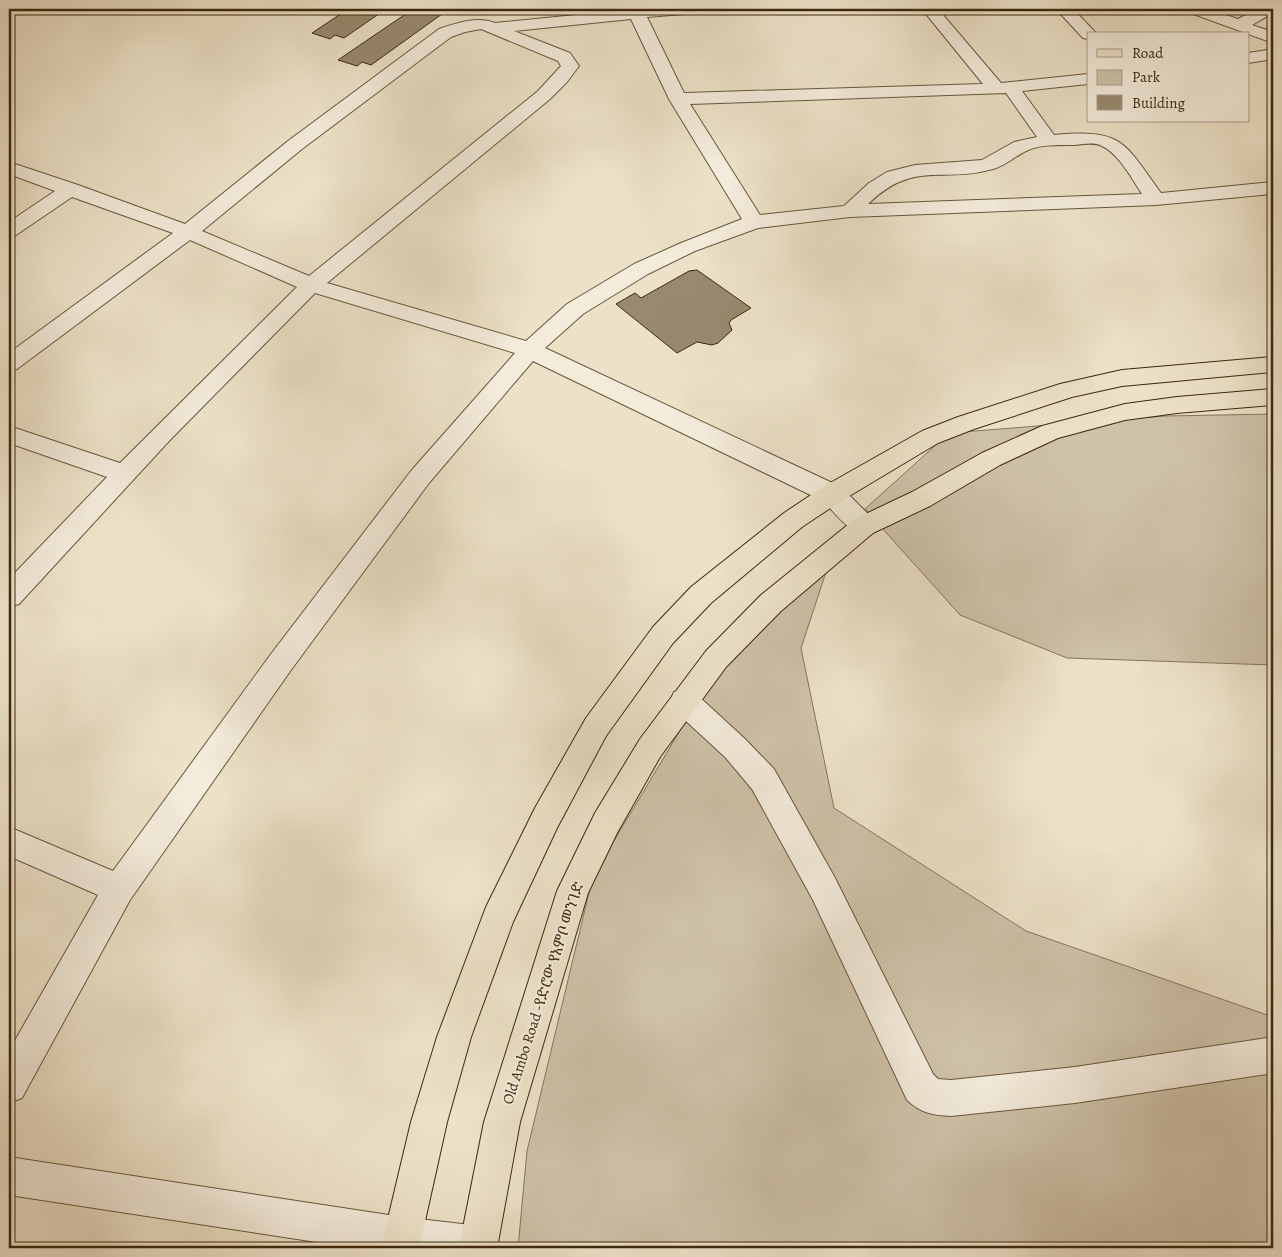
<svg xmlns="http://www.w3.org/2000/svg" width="1282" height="1257" font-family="Alegreya,'Noto Serif Ethiopic',serif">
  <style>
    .green { fill: #cec2a9; stroke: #86755c }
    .building { fill: #98896f; stroke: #3d280f }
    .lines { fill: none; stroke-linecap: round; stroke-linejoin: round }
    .street-casing { stroke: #69563d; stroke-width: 2 }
    .primary-casing { stroke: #3d280f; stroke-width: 2 }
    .street { fill: #f3ecdb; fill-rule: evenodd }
    .primary { fill: #ece2c8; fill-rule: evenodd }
    .labels { text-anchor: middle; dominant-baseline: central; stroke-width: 4; stroke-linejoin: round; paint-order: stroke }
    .street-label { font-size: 15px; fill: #3d280f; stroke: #f3ecdb }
  </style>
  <rect width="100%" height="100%" fill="#ece2c8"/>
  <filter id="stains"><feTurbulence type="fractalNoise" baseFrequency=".004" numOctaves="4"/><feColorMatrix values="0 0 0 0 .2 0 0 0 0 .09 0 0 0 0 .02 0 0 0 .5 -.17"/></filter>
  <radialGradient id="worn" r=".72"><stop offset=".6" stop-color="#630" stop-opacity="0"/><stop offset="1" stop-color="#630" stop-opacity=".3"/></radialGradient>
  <path class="green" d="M1273,414V665L1067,658L960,615L865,509L949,433L1165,416Z
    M830,560L801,648L834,808L1026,931L1273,1017V1248H518L527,1151L593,876L721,662Z"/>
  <path class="building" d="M348,9H386L344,38L335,35L330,39L312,33Z
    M413,9H449L371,65L362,62L357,66L338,60Z
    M1014,9H1045L1017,12Z
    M697,270L751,308L731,320L729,323L732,330L718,343L712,345L697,342L677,353L616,304L635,293L641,298L689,271Z"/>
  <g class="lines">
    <g class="street-casing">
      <path id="street" d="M636,9H692L690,12L684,14L647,17L684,93L983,84L922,9H938L1001,83L1088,74V84L1022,91L1054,135C1123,129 1123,141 1161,193L1273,182V194L1156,205L850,217L758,228L695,251L648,274L583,314L545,348L841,487L873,519L877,526L873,533C852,539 837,514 823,501L533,361L429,483L291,670L130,900L22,1098L9,1103V1051L98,895L9,856V827L113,871L271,654L411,471L515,353L315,293L169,441L19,604L9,607V579L107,477L9,443V426L120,463L297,287L190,240L17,369L9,371V353L173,233L72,197L16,235L9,237V222L55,191L9,174V162L78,185L185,224L288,141L439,29C457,23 477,16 495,23ZM631,19L669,99L742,219L681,243L634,264L567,304L526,341L327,283L550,99L567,82L579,66L570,53L514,31ZM481,29L558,61L561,66L538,91L309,276L202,231L302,149L451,37L465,32ZM1006,93L1037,137L1014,142L982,160L915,165L887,172L869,183L844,206L760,215L690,104ZM1075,145C1083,144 1095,142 1102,146C1119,154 1132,179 1142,194L868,204C915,159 940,184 993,169C1005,166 1014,157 1026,151C1040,144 1060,145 1075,145Z
        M1056,9H1073L1097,34H1088V39L1083,38Z
        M1186,9H1208L1238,19L1257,9H1273V13L1252,25L1273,32V43L1188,12Z
        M1273,49V59L1248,63V53Z
        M684,689L694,692L745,739L774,769L835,878L933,1074L938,1079L951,1080L1075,1067L1273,1037V1073L1075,1103L951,1116C932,1115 921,1113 907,1100L813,900L752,789L725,757L674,710L670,701L674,692Z
        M9,1157L402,1217L479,1226L493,1231L498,1245L497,1248H356L9,1195Z"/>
    </g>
    <g class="primary-casing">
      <path id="primary" d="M1273,357V372L1122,386L1072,397L974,429L938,443L841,501L802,527L711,603L673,643L606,736L557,828L513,922L471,1037L447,1122L419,1248H381L411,1122L437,1037L486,907L535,808L586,718L653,627L691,587L784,513L823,487L922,431L958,417L1060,384L1122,370Z
        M1273,389V405L1177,413L1125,420L1058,438L1000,465L930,506L873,533L781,611L726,667L660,757L617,833L588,893L520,1122L497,1248H459L484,1122L557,891L595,813L640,739L706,651L761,595L855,519L912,492L982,453L1042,426L1125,404L1177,397Z"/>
    </g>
    <use href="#street" class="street"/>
    <use href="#primary" class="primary"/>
  </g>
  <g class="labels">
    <g class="street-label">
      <text transform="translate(543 993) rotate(-72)">Old Ambo Road -የድሮው የአምቦ መንገድ</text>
    </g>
  </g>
  <rect width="1282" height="1257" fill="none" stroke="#ece2c8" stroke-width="30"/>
  <rect x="10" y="10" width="1262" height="1237" fill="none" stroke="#3d280f" stroke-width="2.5"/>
  <rect x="15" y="15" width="1252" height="1227" fill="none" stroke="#3d280f"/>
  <rect x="1087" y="32" width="162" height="90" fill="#f3ecdb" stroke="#aa9e89"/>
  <rect x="1097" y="49" width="25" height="8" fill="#ece2c8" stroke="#aa9e89"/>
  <text x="1132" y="58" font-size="15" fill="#3d280f">Road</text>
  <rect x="1097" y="70" width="25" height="15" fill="#cec2a9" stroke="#aa9e89"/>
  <text x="1132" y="82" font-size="15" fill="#3d280f">Park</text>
  <rect x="1097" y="95" width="25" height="15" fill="#98896f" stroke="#aa9e89"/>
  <text x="1132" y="108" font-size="15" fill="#3d280f">Building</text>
  <rect width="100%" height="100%" filter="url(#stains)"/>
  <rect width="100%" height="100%" fill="url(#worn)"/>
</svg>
